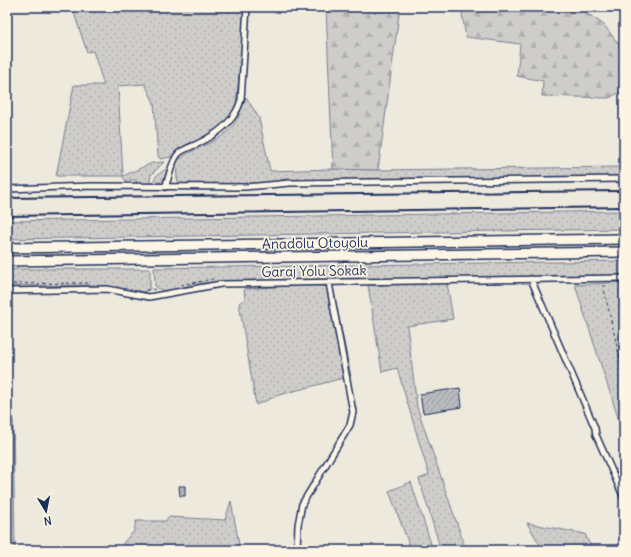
<svg xmlns="http://www.w3.org/2000/svg" width="631" height="557" font-family="Delius,sans-serif">
  <style>
    .grass { fill: url(#grass-dots); stroke: #757e94 }
    .forest { fill: url(#forest-firs); stroke: #757e94 }
    .building { fill: url(#building-hatch); stroke: #1b2f5e }
    .lines { fill: none; stroke-linecap: round; stroke-linejoin: round }
    .minor-casing { stroke: #1b2f5e; stroke-width: 8 }
    .motorway-casing { stroke: #1b2f5e; stroke-width: 12 }
    .path { stroke: #1b2f5e; stroke-width: 1; stroke-dasharray: 3 3; stroke-linecap: butt }
    .minor { stroke: #fcf5e5; stroke-width: 5 }
    .motorway { stroke: #fcf5e5; stroke-width: 9 }
    .rail { stroke: #1b2f5e; stroke-width: 2 }
    .labels { text-anchor: middle; dominant-baseline: central; stroke-width: 3.5; stroke-linejoin: round; paint-order: stroke }
    .street-label { font-size: 14px; fill: #1b2f5e; stroke: #fcf5e5 }
  </style>
  <defs>
    <pattern id="grass-dots" width="8" height="8" patternUnits="userSpaceOnUse"><rect width="8" height="8" fill="#cfcdca"/><path d="M2 2h.1M6 6h.1" fill="none" stroke="#b1b0b0" stroke-width="1.8" stroke-linecap="round"/></pattern>
    <pattern id="forest-firs" width="22" height="20" patternUnits="userSpaceOnUse"><rect width="22" height="20" fill="#cfcdca"/><path d="M5 1l3.5 6h-7zM16 11l3.5 6h-7z" fill="#b1b0b0"/></pattern>
    <pattern id="building-hatch" width="6" height="6" patternUnits="userSpaceOnUse"><rect width="6" height="6" fill="#babbbe"/><path d="M-1 1l2-2M0 6l6-6M5 7l2-2" fill="none" stroke="#96989e"/></pattern>
  </defs>
  <rect width="100%" height="100%" fill="#eee9dd"/>
  <filter id="ink" filterUnits="userSpaceOnUse"><feTurbulence type="fractalNoise" baseFrequency=".025" numOctaves="2"/><feDisplacementMap in="SourceGraphic" scale="8" xChannelSelector="R" yChannelSelector="G"/><feConvolveMatrix kernelMatrix="1 2 1 2 8 2 1 2 1" color-interpolation-filters="sRGB"/></filter>
  <g filter="url(#ink)">
    <path class="grass" d="M72,7H245L244,31L235,112C219,130 196,141 175,152L171,157L160,159L158,156L154,103L145,84L118,86L123,176L152,163L164,162L151,175L149,185L134,183L137,181L135,180H125L122,176H56L74,85H104L93,51L87,52Z
      M246,97L259,118L270,171L333,169L378,170L624,167V177L318,180L300,182L289,178L266,184L234,186H186L179,184L177,178L176,162C191,148 214,145 229,130C238,122 242,107 246,97Z
      M169,167V174L157,185L152,184L156,176Z
      M624,211V229L7,239V221Z
      M624,261V277L196,283C184,286 165,297 155,286L154,268Z
      M7,269H150V289L143,292L94,285L7,286Z
      M624,282V436L575,285Z
      M447,283L453,319L407,326L417,407L466,550H441L419,479L429,475L397,368L382,372L368,285Z
      M305,285L325,286L333,289L351,376L279,395L256,405L239,303L245,299L244,289Z
      M7,418L13,420L15,550H7Z
      M411,482L433,550H411L389,491Z
      M231,501L240,550H124L123,543L134,531L136,521H166L168,517L225,520Z
      M527,523L585,534L592,550H543Z"/>
    <path class="forest" d="M326,7H400L378,170L333,169Z
      M464,7H578L604,25L624,51V90L609,98L542,96L543,81L517,76L520,44L466,37L462,14Z"/>
    <path class="building" d="M460,388L462,407L423,413L420,394Z
      M179,486H185V496H180Z"/>
    <g class="lines">
      <g class="minor-casing">
        <path id="minor" d="M165,187C170,176 171,161 179,153C184,149 193,146 199,143C218,134 235,121 241,100L247,7
          M7,189L91,186L245,187L290,183L624,179
          M531,279L595,428L596,435L624,498
          M7,291L107,289L149,297L221,284L624,278
          M297,550L298,525L302,504L350,425L353,412L329,283"/>
      </g>
      <g class="motorway-casing">
        <path id="motorway" d="M7,248L624,239
          M7,261L624,252"/>
      </g>
      <path class="path" d="M7,284L89,283
        M181,285L213,279
        M603,285L624,377
        M146,290L158,289"/>
      <use href="#minor" class="minor"/>
      <use href="#motorway" class="motorway"/>
      <path class="rail" d="M7,198L624,191
        M7,216L624,207"/>
    </g>
  </g>
  <g class="labels">
    <g class="street-label">
      <text transform="translate(315 243) rotate(-1)">Anadolu Otoyolu</text>
      <text transform="translate(314 271) rotate(-1)">Garaj Yolu Sokak</text>
    </g>
  </g>
  <rect width="631" height="557" fill="none" stroke="#fcf5e5" stroke-width="24"/>
  <rect x="12" y="12" width="607" height="533" fill="none" stroke="#1b2f5e" stroke-width="1.5" filter="url(#ink)"/>
  <g transform="translate(46 511) rotate(170)" stroke="#fcf5e5" stroke-width="3" paint-order="stroke">
  <path d="M0-3L7 15L0 10L-7 15Z" fill="#1b2f5e"/>
  <text y="-6" font-size="11" font-weight="bold" text-anchor="middle" fill="#1b2f5e">N</text>
  </g>
</svg>
